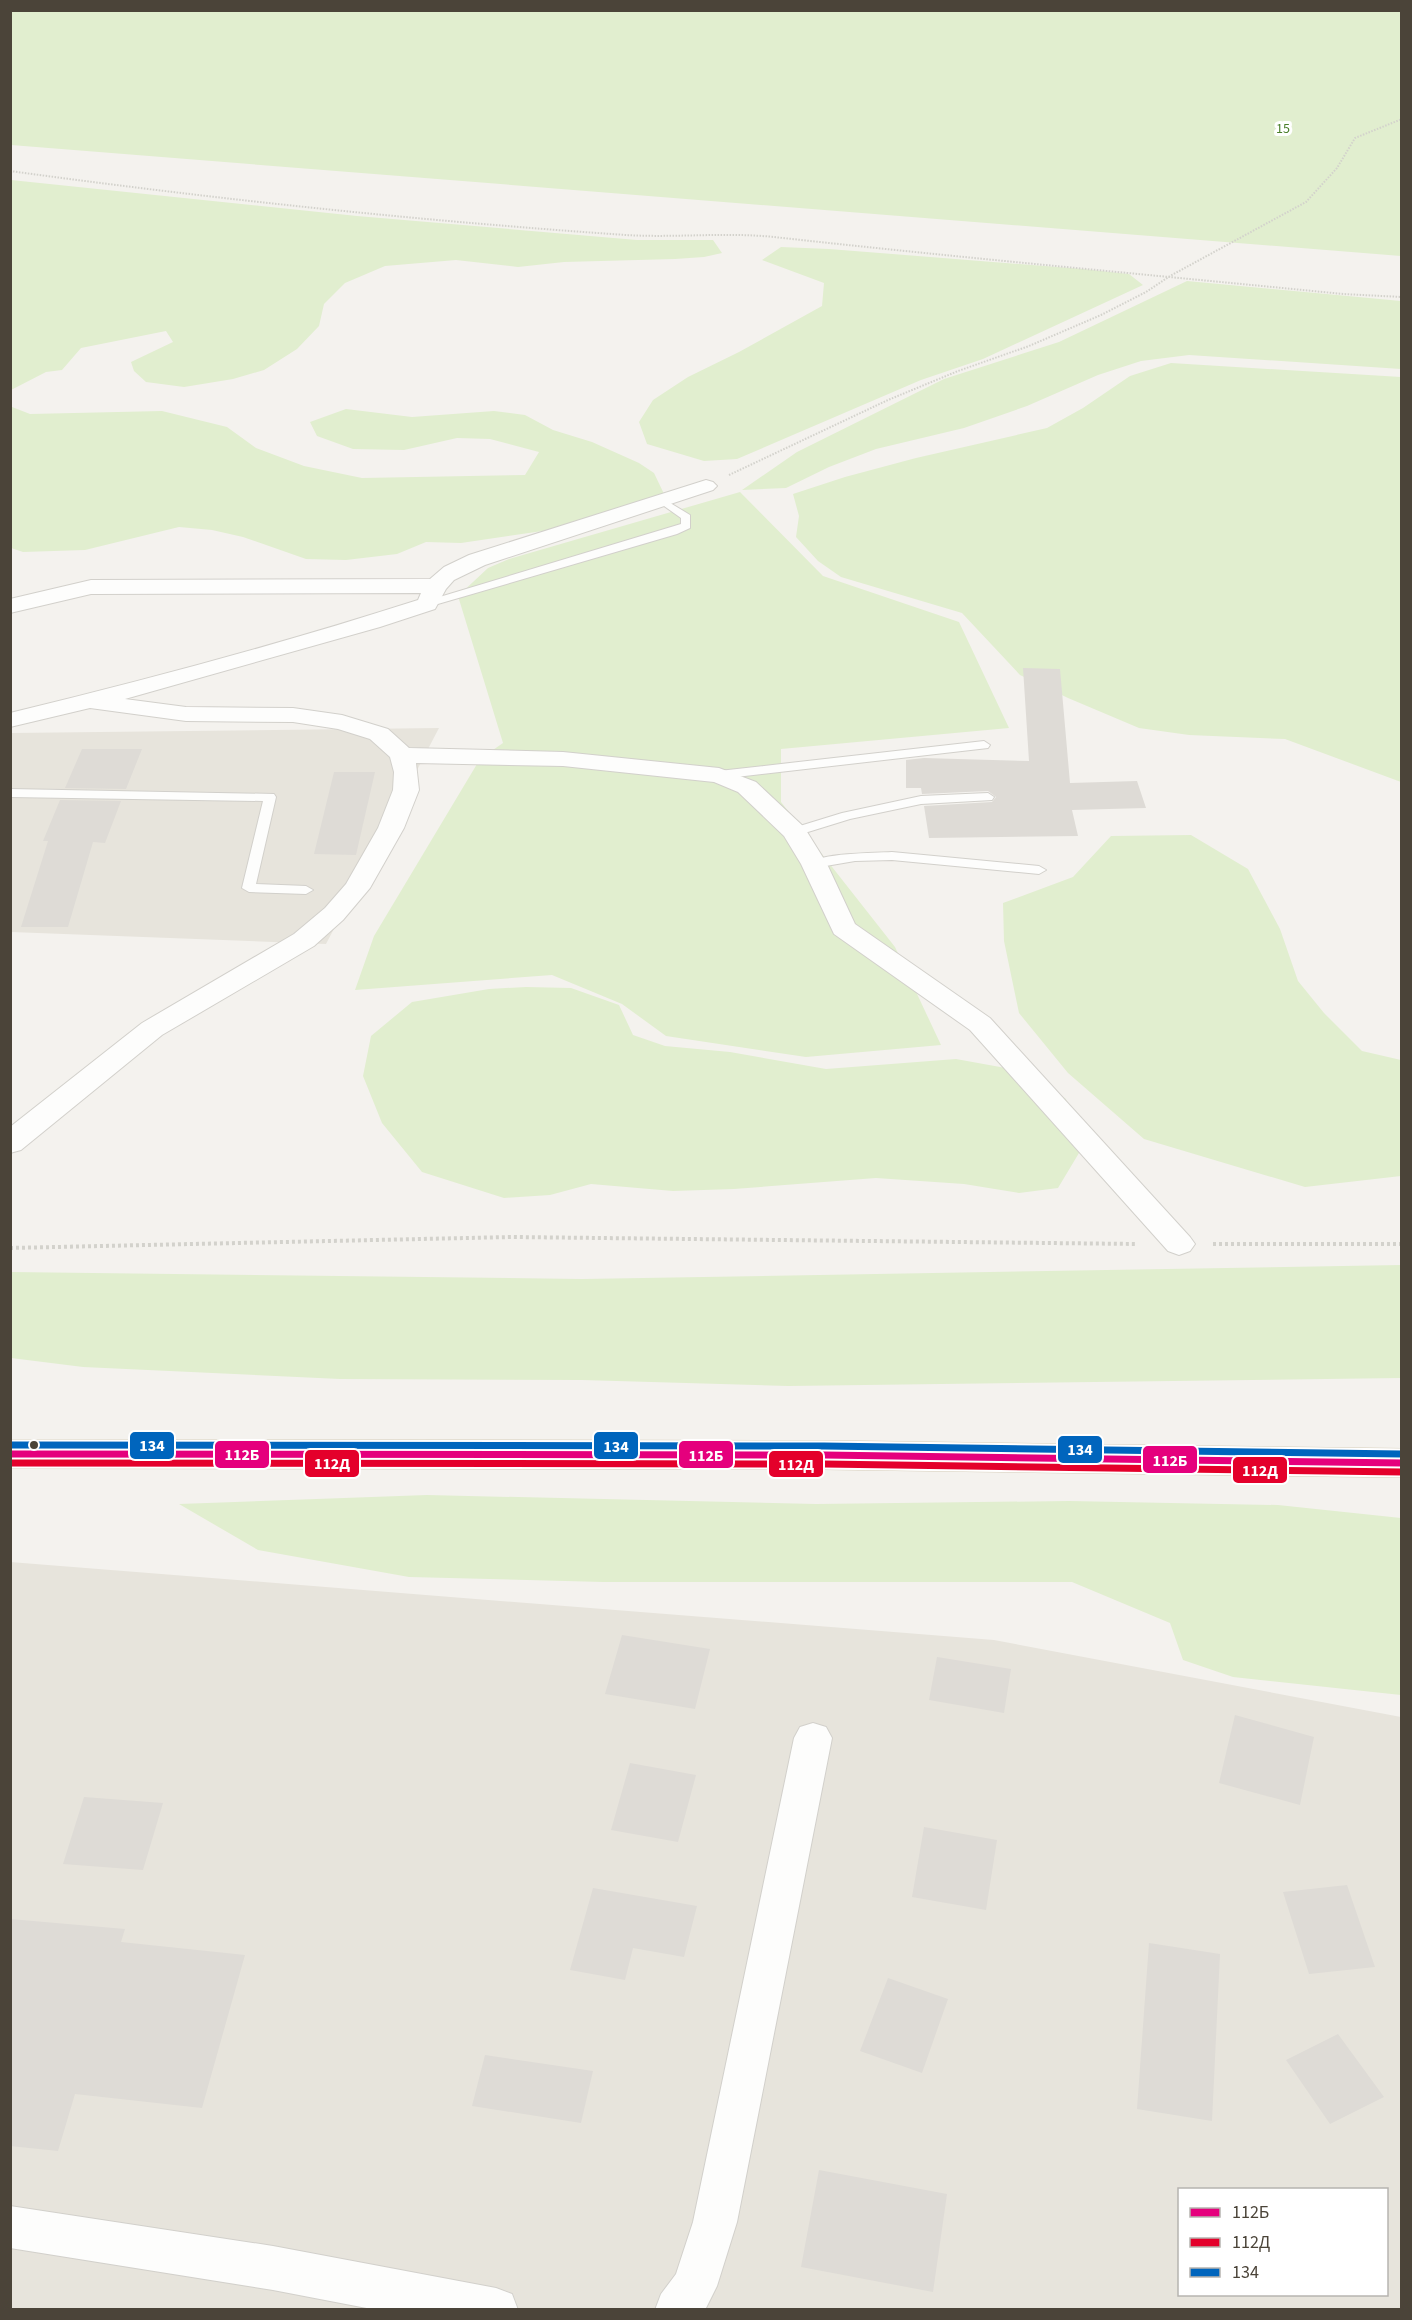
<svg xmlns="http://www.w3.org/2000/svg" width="1412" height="2320" font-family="'Source Sans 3',sans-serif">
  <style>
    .residential { fill: #e7e4dc; fill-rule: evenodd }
    .green { fill: #e1eecf }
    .building { fill: #dedbd6 }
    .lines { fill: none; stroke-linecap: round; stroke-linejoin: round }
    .service-casing { stroke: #d2d0cb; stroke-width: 2 }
    .minor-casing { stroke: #d2d0cb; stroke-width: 2 }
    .primary-casing { stroke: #d6cebb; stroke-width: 2 }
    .path-far1 { stroke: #d3d2cc; stroke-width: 2; stroke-dasharray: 1.5 1.5; stroke-linecap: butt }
    .path { stroke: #d3d2cc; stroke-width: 4; stroke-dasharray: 3 3; stroke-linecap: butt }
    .service { fill: #fdfdfc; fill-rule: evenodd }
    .minor { fill: #fdfdfc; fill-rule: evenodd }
    .primary { fill: #f2efe6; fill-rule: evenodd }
    .bus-1-casing { stroke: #fff; stroke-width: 11 }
    .bus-2-casing { stroke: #fff; stroke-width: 11 }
    .bus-3-casing { stroke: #fff; stroke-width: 11 }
    .bus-1 { stroke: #e5007d; stroke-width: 7 }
    .bus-2 { stroke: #e4002b; stroke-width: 7 }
    .bus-3 { stroke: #0065bd; stroke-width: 7 }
    .bus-dot { fill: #4b4439; stroke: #fff; stroke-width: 2 }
    .labels { text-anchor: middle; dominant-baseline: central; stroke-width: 6; stroke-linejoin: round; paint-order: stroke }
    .far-park-label { font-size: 14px; fill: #4a7f2a; stroke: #fff }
    .line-badge { stroke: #fff; stroke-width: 2 }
    .badge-label { font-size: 16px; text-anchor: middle; font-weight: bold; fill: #fff }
  </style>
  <rect width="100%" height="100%" fill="#f4f2ee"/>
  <path class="residential" d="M439,728L326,944L11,932V733Z
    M10,1562L994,1640L1401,1717V2309H11ZM1180,2190H1386V2294H1180Z"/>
  <path class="green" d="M10,11H1401V256L11,145Z
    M11,180L357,216L637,240H713L722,253L704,257L675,259L564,262L518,267L456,260L385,266L345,283L324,304L319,326L297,349L264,370L233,379L184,387L146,382L134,371L131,362L173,342L166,331L81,348L62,370L46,372L11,390Z
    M781,247L829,249L1083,269L1129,274L1143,285L983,359L921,380L737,459L704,461L647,444L639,422L653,400L688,377L739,352L822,306L824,283L762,260Z
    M1187,281L1401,301V369L1189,355L1141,361L1098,375L1027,406L964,428L876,449L829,467L786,488L742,490L797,452L944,379L1059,342Z
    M1171,363L1401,377V782L1285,739L1189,735L1139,728L1068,698L1020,675L962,613L841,577L818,561L796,537L799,516L793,494L845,477L916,458L1047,428L1083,408L1130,376Z
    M10,395L12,407L30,414L162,411L227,427L256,448L304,466L362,478L525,475L539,452L490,439L457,438L404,450L353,449L317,436L310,422L346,409L412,417L494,411L525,415L553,430L592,442L639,463L654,473L665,496L584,525L461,543L426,542L397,554L346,560L306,559L243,537L212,530L179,527L85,550L23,552L11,548Z
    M740,492L823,576L959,622L1009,728L781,749V802L895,947L941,1045L806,1057L666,1036L622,1004L552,975L355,990L374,936L480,759L503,743L458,596L488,568L509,559Z
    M1191,835L1248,869L1280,929L1298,981L1324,1013L1362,1051L1401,1060V1176L1305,1187L1144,1139L1068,1073L1019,1013L1004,941L1003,903L1073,877L1111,836Z
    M526,987L571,988L619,1005L633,1035L665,1046L730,1052L826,1069L956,1059L1028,1072L1066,1099L1079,1153L1058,1188L1019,1193L964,1184L876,1178L734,1189L673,1191L591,1184L550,1195L504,1198L422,1172L382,1123L363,1076L371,1036L412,1002L489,989Z
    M1401,1265V1378L788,1386L582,1380L340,1379L83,1367L11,1358V1272L582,1279Z
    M427,1495L816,1504L1069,1501L1278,1505L1401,1518V1695L1233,1677L1183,1660L1170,1623L1072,1582H603L409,1577L258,1550L179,1504Z"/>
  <path class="building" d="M1023,668L1060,669L1070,783L1137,781L1146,808L1072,810L1078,836L929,838L924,806L992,802L996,797L988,791L922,794L921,788H906V760L924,758L1029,761Z
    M82,749H142L126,789L65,788Z
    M334,772H375L356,855L314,854Z
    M60,800L121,801L105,843L93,842L68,927H21L48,841H43Z
    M622,1635L710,1649L695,1709L605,1694Z
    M937,1657L1011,1669L1004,1713L929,1700Z
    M1235,1715L1314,1737L1300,1805L1219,1783Z
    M630,1763L696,1775L678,1842L611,1830Z
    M84,1797L163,1803L143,1870L63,1864Z
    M924,1827L997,1840L986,1910L912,1897Z
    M1347,1885L1375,1967L1309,1974L1283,1892Z
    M593,1888L697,1906L684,1957L633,1948L625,1980L570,1970Z
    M10,1919L125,1929L121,1942L245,1955L202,2108L75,2094L58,2151L10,2146Z
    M1149,1943L1220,1954L1212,2121L1137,2109Z
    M888,1978L948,1999L922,2073L860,2051Z
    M1338,2034L1384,2097L1330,2124L1286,2060Z
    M485,2055L593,2071L581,2123L472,2106Z
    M819,2170L947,2194L933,2292L801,2267Z"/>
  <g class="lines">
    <g class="service-casing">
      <path id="service" d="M662,498L690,515V528L677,534L431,606H423L421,604L423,602L681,524V518L657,501Z
        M984,741L990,745L988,748L719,779L713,775L719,771Z
        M10,789L274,794L276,797L256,884L306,886L313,890L306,894L249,892L242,888L263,801L10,797Z
        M988,793L994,797L992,800L921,804L850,819L795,836L789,832L790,829L842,813L921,796Z
        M892,852L1039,866L1046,870L1039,874L892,860L855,861L814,868L807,864C819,853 874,853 892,852Z"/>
    </g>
    <g class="minor-casing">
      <path id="minor" d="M706,480L713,482L717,486L713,490L485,565L454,580L446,589L435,609L380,627L125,699L186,707L293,708L342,715L388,729L409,748L563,752L719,768L756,782L804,827L827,864L855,924L990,1018L1190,1237L1195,1244L1190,1251L1179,1255L1168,1251L970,1030L834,934L801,864L784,836L738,792L714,782L563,766L416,763L419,790L404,828L370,888L343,920L314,946L162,1035L21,1150L10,1153V1127L142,1023L294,934L325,908L346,884L378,828L393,790L394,772L390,757L370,739L338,729L293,722L186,721L90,708L10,727V713C147,680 284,643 418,600L421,593L91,594L10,613V599L91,580L430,579L444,567L469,555Z
        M813,1723L826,1727L832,1738L737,2222L717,2286L705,2310H655L661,2294L676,2274L693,2222L794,1738L800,1727Z
        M10,2206L273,2246L496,2288L512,2294L518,2310H377L273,2290L10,2248Z"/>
    </g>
    <g class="primary-casing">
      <path id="primary" d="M10,1440L824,1441L1402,1449V1477L824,1469L10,1468Z"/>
    </g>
    <path class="path-far1" d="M10,171C214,199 420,221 626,235C675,238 725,232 774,237C963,258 1153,275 1343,294L1402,297
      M729,475L888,400L958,371L1029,346L1101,315L1146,292L1170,276L1306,202L1337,168L1355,138L1402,119"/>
    <path class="path" d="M1213,1244H1402
      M10,1248L512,1237L1137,1244"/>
    <use href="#service" class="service"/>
    <use href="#minor" class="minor"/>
    <use href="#primary" class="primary"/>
    <g class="bus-1-casing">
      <path id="bus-1" d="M10,1454L824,1455L1402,1463"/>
    </g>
    <g class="bus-2-casing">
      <path id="bus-2" d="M10,1463L824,1464L1402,1472"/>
    </g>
    <g class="bus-3-casing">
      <path id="bus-3" d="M10,1445L824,1446L1402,1454"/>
    </g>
    <use href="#bus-1" class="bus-1"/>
    <use href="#bus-2" class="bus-2"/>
    <use href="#bus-3" class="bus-3"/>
  </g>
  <circle class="bus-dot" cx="34" cy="1445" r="5"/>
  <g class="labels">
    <g class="far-park-label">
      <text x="1283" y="129">15</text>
    </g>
  </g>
  <g class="line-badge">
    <rect x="129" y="1431" width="46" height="29" rx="6" fill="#0065bd"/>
    <rect x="593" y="1431" width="46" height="29" rx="6" fill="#0065bd"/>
    <rect x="1057" y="1435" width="46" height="29" rx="6" fill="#0065bd"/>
    <rect x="214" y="1440" width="56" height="29" rx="6" fill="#e5007d"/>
    <rect x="678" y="1440" width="56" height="29" rx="6" fill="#e5007d"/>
    <rect x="1142" y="1445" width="56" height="29" rx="6" fill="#e5007d"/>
    <rect x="304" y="1449" width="56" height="29" rx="6" fill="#e4002b"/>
    <rect x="768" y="1450" width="56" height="28" rx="6" fill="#e4002b"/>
    <rect x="1232" y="1456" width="56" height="28" rx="6" fill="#e4002b"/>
  </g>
  <g class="badge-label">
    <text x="152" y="1451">134</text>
    <text x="616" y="1452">134</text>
    <text x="1080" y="1455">134</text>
    <text x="242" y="1460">112Б</text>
    <text x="706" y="1461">112Б</text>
    <text x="1170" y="1466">112Б</text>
    <text x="332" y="1469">112Д</text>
    <text x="796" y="1470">112Д</text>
    <text x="1260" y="1476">112Д</text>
  </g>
  <rect width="1412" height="2320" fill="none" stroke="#4b4439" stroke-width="24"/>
  <rect x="1178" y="2188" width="210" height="108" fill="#ffffff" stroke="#b7b4b0" stroke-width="1.5"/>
  <rect x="1190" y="2208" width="30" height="9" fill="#e5007d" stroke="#b7b4b0" stroke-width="1.5"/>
  <text x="1232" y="2218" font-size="18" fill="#4b4439">112Б</text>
  <rect x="1190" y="2238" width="30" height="9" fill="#e4002b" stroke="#b7b4b0" stroke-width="1.5"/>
  <text x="1232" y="2248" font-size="18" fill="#4b4439">112Д</text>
  <rect x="1190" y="2268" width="30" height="9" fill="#0065bd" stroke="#b7b4b0" stroke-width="1.5"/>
  <text x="1232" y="2278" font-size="18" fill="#4b4439">134</text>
</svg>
